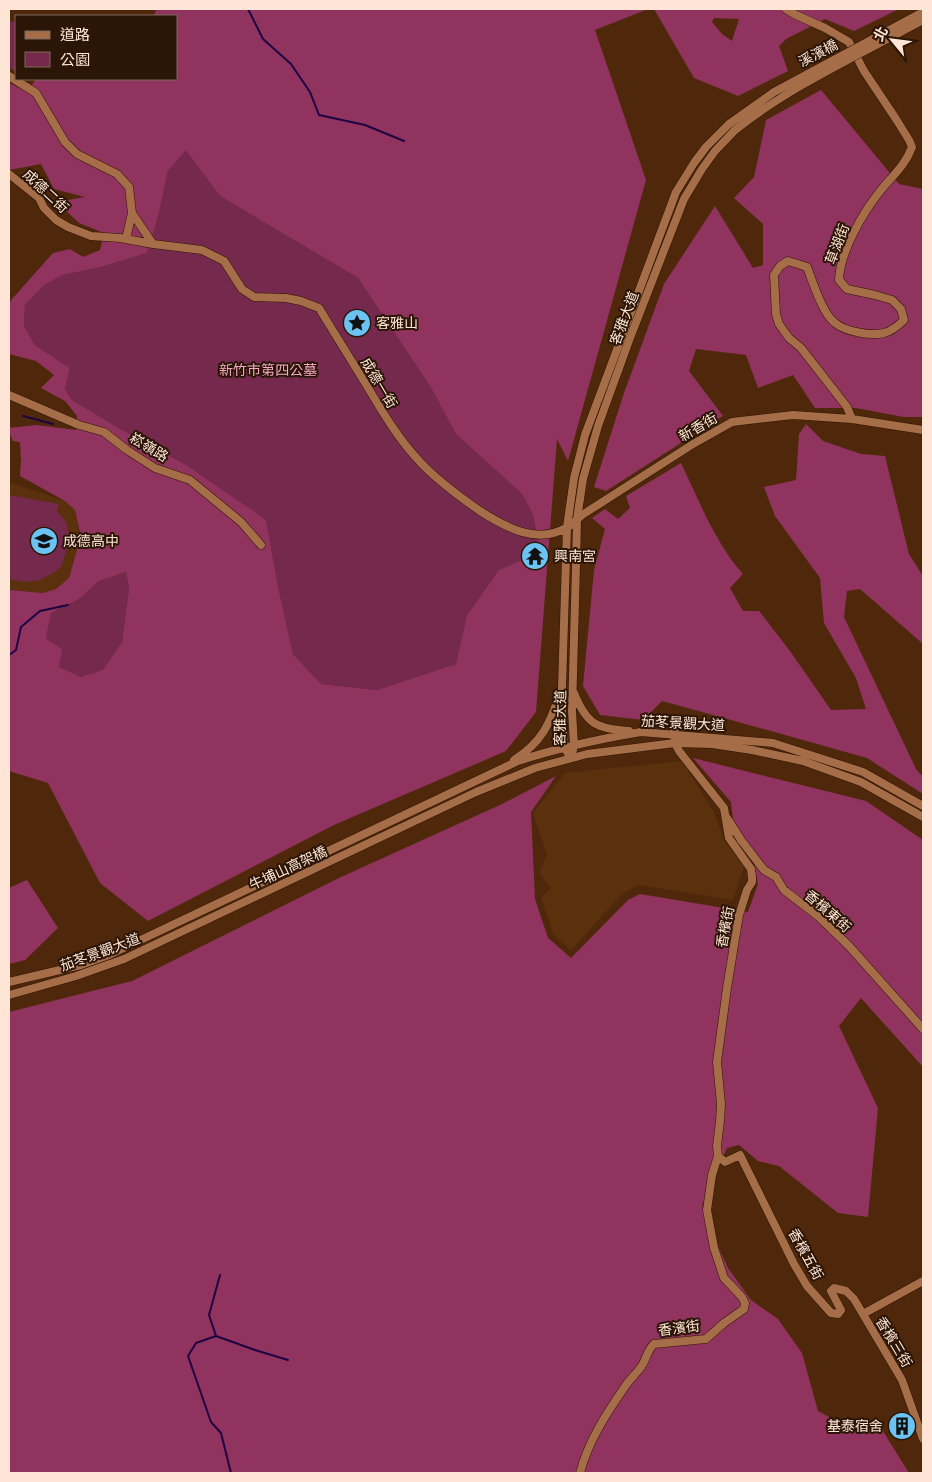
<svg xmlns="http://www.w3.org/2000/svg" width="932" height="1482" font-family="Mulish,'Noto Sans TC',sans-serif">
  <style>
    .built { fill: #5b300d }
    .green { fill: #752a4d }
    .forest { fill: #90335f; fill-rule: evenodd }
    .lines { fill: none; stroke-linecap: round; stroke-linejoin: round }
    .stream { stroke: #1e0343; stroke-width: 2 }
    .minor-casing { stroke: #2e1302; stroke-width: 9 }
    .minor { stroke: #a56d48; stroke-width: 8 }
    .minor-bridge-casing { stroke: #2e1302; stroke-width: 9; stroke-linecap: butt }
    .minor-bridge { stroke: #a56d48; stroke-width: 8 }
    .labels { text-anchor: middle; dominant-baseline: central; stroke-width: 4; stroke-linejoin: round; paint-order: stroke }
    .street-label { font-size: 14px; fill: #fee5d5; stroke: #2b1506 }
    .poi-label { font-size: 14px; fill: #fee5d5; stroke: #2b1506; text-anchor: start }
    .park-label { font-size: 14px; fill: #f5a8c7; stroke: #2b1506 }
  </style>
  <rect width="100%" height="100%" fill="#4f280b"/>
  <path class="built" d="M9,482L65,501L75,510L80,532L77,550L69,578L56,589L43,593L9,590Z
    M682,761L714,812L724,841L744,865L733,900L638,885L622,894L571,950L553,934L541,897L551,888L539,873L547,855L533,813L565,773Z"/>
  <path class="green" d="M9,20L16,23V69L14,71L9,67Z
    M186,149L220,196L358,278L430,386L456,434L522,494L533,515L540,552L499,570L467,615L456,664L377,690L321,684L293,654L278,586L266,520L72,400L65,389L70,368L35,345L24,326L25,305L44,285L63,275L101,267L147,253L158,217L168,171Z
    M9,495L59,504L57,511L66,522L70,539L61,567L51,574L40,580L26,582L9,579Z
    M126,572L129,589L122,642L103,671L81,677L59,667L46,639L51,613L79,599L99,581Z"/>
  <path class="forest" d="M157,9H648L595,30L646,180L568,461L557,439L536,712L506,751L334,825L148,921L100,883L48,783L9,771V590L43,593L56,589L69,578L77,550L80,532L75,510L65,501L20,476L21,460L20,442L13,441L9,432V428L36,425L76,430L77,416L65,401L41,388L54,375L36,361L9,354V304L12,299L53,253L70,249L83,257L100,250L104,233L79,223L62,207L68,200L85,197L54,189L41,164L9,170V83L27,92L36,79H176V16H153ZM186,150L220,196L358,278L430,386L456,434L522,494L533,515L540,552L499,570L467,615L456,664L377,690L321,684L293,654L278,586L266,520L189,467L113,425L72,400L65,389L70,368L35,345L24,326L25,305L44,285L63,275L101,267L147,253L158,217L168,171ZM126,572L129,589L122,642L103,670L81,677L59,667L62,649L46,639L51,613L79,599L99,581Z
    M654,9H899L854,31L825,19L786,39L779,46L788,71L738,96L694,78ZM714,18L739,19L732,41L722,34L712,22Z
    M821,90L899,184L923,189V417H904L856,408H815L793,375L758,388L746,355L696,349L689,371L723,416L606,491L594,487L624,393L664,284L715,206L753,268L763,265V224L734,198L754,177L766,120Z
    M806,424L823,441L861,454L885,456L909,554L923,576V644L860,589L847,591L844,617L916,769L923,777V794L867,758L742,723L662,701L643,720L600,715L583,686L594,570L605,529L592,518L605,509L618,519L630,508L626,496L681,463C699,500 715,543 743,574L730,588L743,611H759L790,651L831,710L866,709L856,678L824,623L820,578L775,516L764,487L796,480L799,434Z
    M693,758L866,801L923,840V1067L861,998L839,1026L878,1108L868,1217L838,1213L779,1166L758,1161L739,1145L727,1148L702,1206L706,1220L728,1268L751,1300L778,1319L802,1353L818,1411L856,1432L881,1428L909,1473H9V1012L132,981L341,877L502,804L556,776L531,812L535,899L548,938L571,958L628,900L640,894L748,912L758,884L753,861L735,836L731,802Z
    M27,880L58,928L25,960L9,964V888Z"/>
  <g class="lines">
    <path class="stream" d="M248,9L263,39L291,64L310,92L319,115L365,125L404,141
      M23,416L53,424
      M9,655L16,650L21,627L40,611L68,605
      M216,1336L209,1315L220,1275
      M231,1473L221,1433L211,1422L188,1356L196,1343L216,1336L255,1350L288,1360"/>
    <g class="minor-casing">
      <path id="minor" d="M786,9L794,14L825,28L849,42L864,71L896,119L909,140L912,147C905,166 893,175 881,190C863,212 840,252 839,280L847,289L875,295L892,300L901,309L904,320C898,326 892,331 884,333C871,336 846,332 835,323C822,313 813,282 807,267L788,261L780,266L774,275L776,314L779,324L789,338L801,348L847,407L852,419
        M9,76L36,93L65,142L77,154L117,174L129,187L132,213L153,244L202,250L224,261L242,289L254,297L286,298L301,301L319,308C335,334 351,360 367,386C383,413 399,440 421,463C438,481 460,497 480,511C507,528 537,545 568,527C573,524 578,519 582,515L693,444L732,422L793,415L852,419L923,430
        M9,174L39,198L44,208L56,220L68,227L91,236L120,238L153,244
        M126,239L132,213
        M9,395L79,425L104,432L127,450L155,468L190,480L241,522L261,545
        M574,693C587,725 596,728 629,731
        M573,750L574,745L572,711L576,566L577,519L583,479L598,426L630,338L684,199L702,169L715,151L735,130
        M571,758L564,747L562,712V687L567,527L574,478L585,435L676,192L694,163L706,147L729,124
        M514,760C542,742 550,724 560,693
        M727,818L741,840L764,870L776,877L784,890L819,917L849,946L923,1029
        M9,982L81,965L109,955L518,761C558,748 599,739 641,732L773,743L863,772L923,806
        M9,995L76,976L124,959L476,792L535,768L587,754L675,743L712,744L752,750L803,761L861,782L923,817
        M718,1156L725,1162L740,1155L794,1264L807,1286L831,1313L838,1314L841,1310L831,1291L834,1288L846,1291L854,1299L902,1380L923,1439
        M863,1314L923,1281
        M580,1473C588,1442 606,1414 624,1388C629,1380 636,1374 641,1367C647,1359 646,1352 654,1344L706,1339L724,1323L744,1309L745,1303L742,1297L724,1278L714,1248L707,1210L712,1175L718,1156L717,1146L720,1121L721,1104L717,1062L727,988L739,915L747,890L752,882V877L751,869L729,838L724,808L679,751L675,743L674,728"/>
    </g>
    <use href="#minor" class="minor"/>
    <g class="minor-bridge-casing">
      <path id="minor-bridge" d="M729,124L774,92L923,12
        M735,130C792,85 859,55 923,20"/>
    </g>
    <use href="#minor-bridge" class="minor-bridge"/>
  </g>
  <defs>
    <g id="sight-disc" transform="scale(1.4375)"><circle r="9.5" fill="#6bc3f2" stroke="#2b1506"/><path d="M0-6L1.8-2.2L6-1.7L2.9 1.2L3.7 5.4L0 3.3L-3.7 5.4L-2.9 1.2L-6-1.7L-1.8-2.2Z" fill="#111"/></g>
    <g id="school-disc" transform="scale(1.4375)"><circle r="9.5" fill="#6bc3f2" stroke="#2b1506"/><path d="M0-5L7-2L0 1L-7-2ZM-4 1L0 2.5L4 1V4Q0 6-4 4Z" fill="#111"/></g>
    <g id="temple-disc" transform="scale(1.4375)"><circle r="9.5" fill="#6bc3f2" stroke="#2b1506"/><path d="M0-6L5-2H3V0L6.5 2.5H4V6H1.5V3h-3V6H-4V2.5H-6.5L-3 0V-2H-5Z" fill="#111"/></g>
    <g id="building-disc" transform="scale(1.4375)"><circle r="9.5" fill="#6bc3f2" stroke="#2b1506"/><path d="M-4-6H4V6H1V3H-1V6H-4ZM-2.5-4.3h1.7v1.8h-1.7ZM.8-4.3h1.7v1.8H.8ZM-2.5-1h1.7V.8h-1.7ZM.8-1h1.7V.8H.8Z" fill="#111"/></g>
  </defs>
  <g fill-rule="evenodd">
    <use href="#sight-disc" x="357" y="323"/>
    <use href="#school-disc" x="44" y="541"/>
    <use href="#temple-disc" x="535" y="556"/>
    <use href="#building-disc" x="902" y="1426"/>
  </g>
  <g class="labels">
    <g class="street-label">
      <text transform="translate(818 53) rotate(-28)">溪濱橋</text>
      <text transform="translate(46 191) rotate(43)">成德二街</text>
      <text transform="translate(837 244) rotate(-69)">草湖街</text>
      <text transform="translate(624 318) rotate(-69)">客雅大道</text>
      <text transform="translate(379 383) rotate(59)">成德一街</text>
      <text transform="translate(698 427) rotate(-30)">新香街</text>
      <text transform="translate(149 447) rotate(31)">崧嶺路</text>
      <text transform="translate(560 718) rotate(-89)">客雅大道</text>
      <text transform="translate(683 723) rotate(3)">茄苳景觀大道</text>
      <text transform="translate(288 868) rotate(-25)">牛埔山高架橋</text>
      <text transform="translate(828 911) rotate(41)">香檳東街</text>
      <text transform="translate(725 927) rotate(-79)">香檳街</text>
      <text transform="translate(100 952) rotate(-20)">茄苳景觀大道</text>
      <text transform="translate(806 1254) rotate(61)">香檳五街</text>
      <text transform="translate(679 1328) rotate(-7)">香濱街</text>
      <text transform="translate(894 1342) rotate(59)">香檳三街</text>
    </g>
    <g class="poi-label">
      <text x="376" y="323">客雅山</text>
      <text x="63" y="541">成德高中</text>
      <text x="554" y="556">興南宮</text>
      <text x="883" y="1426" text-anchor="end">基泰宿舍</text>
    </g>
    <g class="park-label">
      <text x="268" y="370">新竹市第四公墓</text>
    </g>
  </g>
  <rect width="932" height="1482" fill="none" stroke="#fee5d5" stroke-width="20"/>
  <rect x="15" y="15" width="162" height="65" fill="#2b1506" stroke="#7f6859"/>
  <rect x="25" y="31" width="25" height="8" fill="#a56d48" stroke="#7f6859"/>
  <text x="60" y="40" font-size="15" fill="#fee5d5">道路</text>
  <rect x="25" y="52" width="25" height="15" fill="#752a4d" stroke="#7f6859"/>
  <text x="60" y="65" font-size="15" fill="#fee5d5">公園</text>
  <g transform="translate(892 40) rotate(299)" stroke="#2b1506" stroke-width="4" paint-order="stroke">
  <path d="M0-4L9 19L0 12L-9 19Z" fill="#fee5d5"/>
  <text y="-8" font-size="14" font-weight="bold" text-anchor="middle" fill="#fee5d5">北</text>
  </g>
</svg>
